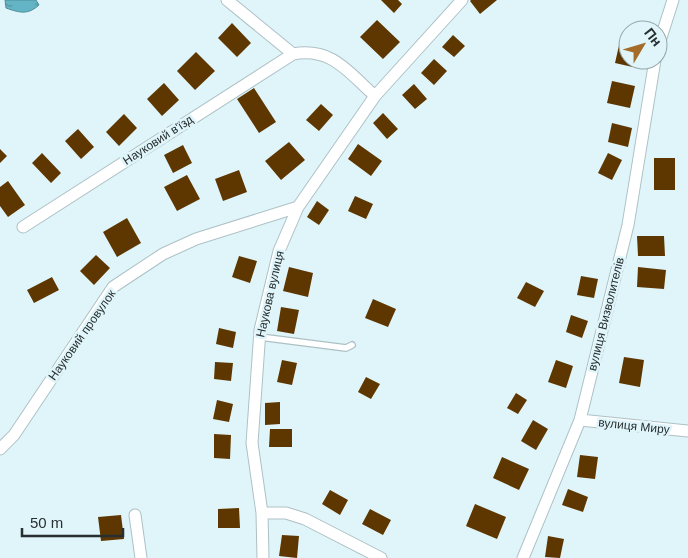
<svg xmlns="http://www.w3.org/2000/svg" width="688" height="558" font-family="Arial,sans-serif">
  <style>
    .water { fill: url(#water-ripples); stroke: #518d98 }
    .building { fill: #5e3700 }
    .lines { fill: none; stroke-linecap: round; stroke-linejoin: round }
    .lane-casing { stroke: #adc1c5; stroke-width: 8 }
    .street-casing { stroke: #adc1c5; stroke-width: 13 }
    .lane { stroke: #fff; stroke-width: 5.5 }
    .street { stroke: #fff; stroke-width: 11 }
    .labels { text-anchor: middle; dominant-baseline: central; stroke-width: 5; stroke-linejoin: round; paint-order: stroke }
    .street-label { font-size: 12px; fill: #272f30; stroke: #e0f5fa }
  </style>
  <defs>
    <pattern id="water-ripples" width="26" height="14" patternUnits="userSpaceOnUse" patternTransform="scale(1.25)"><rect width="26" height="14" fill="#63b5c5"/><path d="M2 4q2-2 4 0t4 0M15 11q2-2 4 0t4 0" fill="none" stroke="#5294a0"/></pattern>
  </defs>
  <rect width="100%" height="100%" fill="#e0f5fa"/>
  <path class="water" d="M5,0H36L39,5C28,15 20,13 6,8Z"/>
  <path class="building" d="M381,0H398L402,4L394,13Z
    M497,0L480,14L470,1L471,0Z
    M377,20L400,42L383,59L360,37Z
    M232,23L251,43L237,57L218,38Z
    M453,35L465,46L454,57L442,47Z
    M620,41L628,42V60H639L637,68L615,63Z
    M196,52L215,71L195,90L177,71Z
    M434,59L447,71L434,85L421,73Z
    M612,81L635,86L630,108L607,103Z
    M164,83L179,100L162,116L147,99Z
    M414,84L427,99L415,109L402,95Z
    M254,88L276,122L259,133L237,99Z
    M321,104L333,115L319,131L306,120Z
    M383,113L398,129L387,139L373,123Z
    M124,114L137,128L119,146L106,132Z
    M612,123L632,128L628,147L608,142Z
    M78,129L94,147L81,159L65,141Z
    M289,142L305,160L281,180L265,161Z
    M358,144L382,161L371,176L348,159Z
    M183,145L192,163L173,173L164,155Z
    M0,149L7,156L0,163Z
    M42,153L61,173L51,183L32,163Z
    M608,153L622,160L612,180L598,173Z
    M654,158H675V190H654Z
    M239,170L247,192L223,201L215,179Z
    M187,175L200,199L177,211L164,187Z
    M8,181L25,205L8,217L0,206V187Z
    M355,196L373,204L366,219L348,211Z
    M317,201L329,210L319,225L307,217Z
    M127,218L141,243L117,257L103,232Z
    M637,236H664L665,256H638Z
    M96,255L110,268L94,285L80,271Z
    M239,256L257,261L250,283L232,277Z
    M289,267L313,273L308,297L283,291Z
    M638,267L666,270L664,289L637,287Z
    M581,276L598,279L594,298L577,295Z
    M52,277L59,290L34,303L27,290Z
    M526,282L544,291L535,307L517,298Z
    M373,299L396,309L388,327L365,318Z
    M281,307L299,310L294,334L277,331Z
    M571,315L588,321L582,338L566,332Z
    M219,328L236,332L233,348L216,344Z
    M624,357L644,360L640,387L619,383Z
    M282,360L297,363L292,385L277,382Z
    M556,360L573,366L566,388L548,382Z
    M215,362L233,363L231,381L214,379Z
    M366,377L380,384L371,399L358,392Z
    M516,393L527,400L518,414L507,408Z
    M217,400L233,404L229,422L213,419Z
    M280,402V424L265,425V403Z
    M533,420L548,429L536,450L521,441Z
    M270,429H292V447H269Z
    M214,434L231,435L230,459L214,458Z
    M580,455L598,457L595,479L577,477Z
    M502,457L529,469L519,490L493,478Z
    M568,489L588,497L583,512L562,505Z
    M330,490L348,500L340,515L322,504Z
    M475,504L506,517L497,539L466,526Z
    M239,508L240,528H218V509Z
    M370,509L391,520L383,535L362,524Z
    M121,515L124,539L101,541L98,517Z
    M282,535L299,536L297,558L279,556Z
    M548,536L564,539L560,558L545,557Z"/>
  <g class="lines">
    <g class="lane-casing">
      <path id="lane" d="M260,337L346,348L352,345"/>
    </g>
    <g class="street-casing">
      <path id="street" d="M227,0L293,54
        M658,47L673,0
        M23,227L293,54C332,47 348,72 375,96
        M580,420L688,431
        M0,449L14,435L113,287L163,254L196,239L298,207
        M262,513H286L305,519L381,558
        M135,515L141,558
        M263,558L262,513L252,443L260,330L279,251L298,207L375,96L462,0
        M523,558L580,420L628,225L655,60"/>
    </g>
    <use href="#lane" class="lane"/>
    <use href="#street" class="street"/>
  </g>
  <g class="labels">
    <g class="street-label">
      <text transform="translate(158 140) rotate(-33)">Науковий в'їзд</text>
      <text transform="translate(270 294) rotate(-77)">Наукова вулиця</text>
      <text transform="translate(606 314) rotate(-76)">вулиця Визволителів</text>
      <text transform="translate(82 335) rotate(-55)">Науковий провулок</text>
      <text transform="translate(634 426) rotate(6)">вулиця Миру</text>
    </g>
  </g>
  <g transform="translate(643 45) rotate(52)"><circle r="24" fill="#e0f5fa" stroke="#96a6a9"/>
  <path d="M0-4L9 19L0 12L-9 19Z" fill="#a46b29"/>
  <text y="-8" font-size="14" font-weight="bold" text-anchor="middle" fill="#272f30">Пн</text>
  </g>
  <path d="M22 528v8h101v-8" fill="none" stroke="#272f30" stroke-width="2.5"/>
  <text x="30" y="528" font-size="15" fill="#272f30" stroke="#e0f5fa" stroke-width="4" paint-order="stroke">50 m</text>
</svg>
